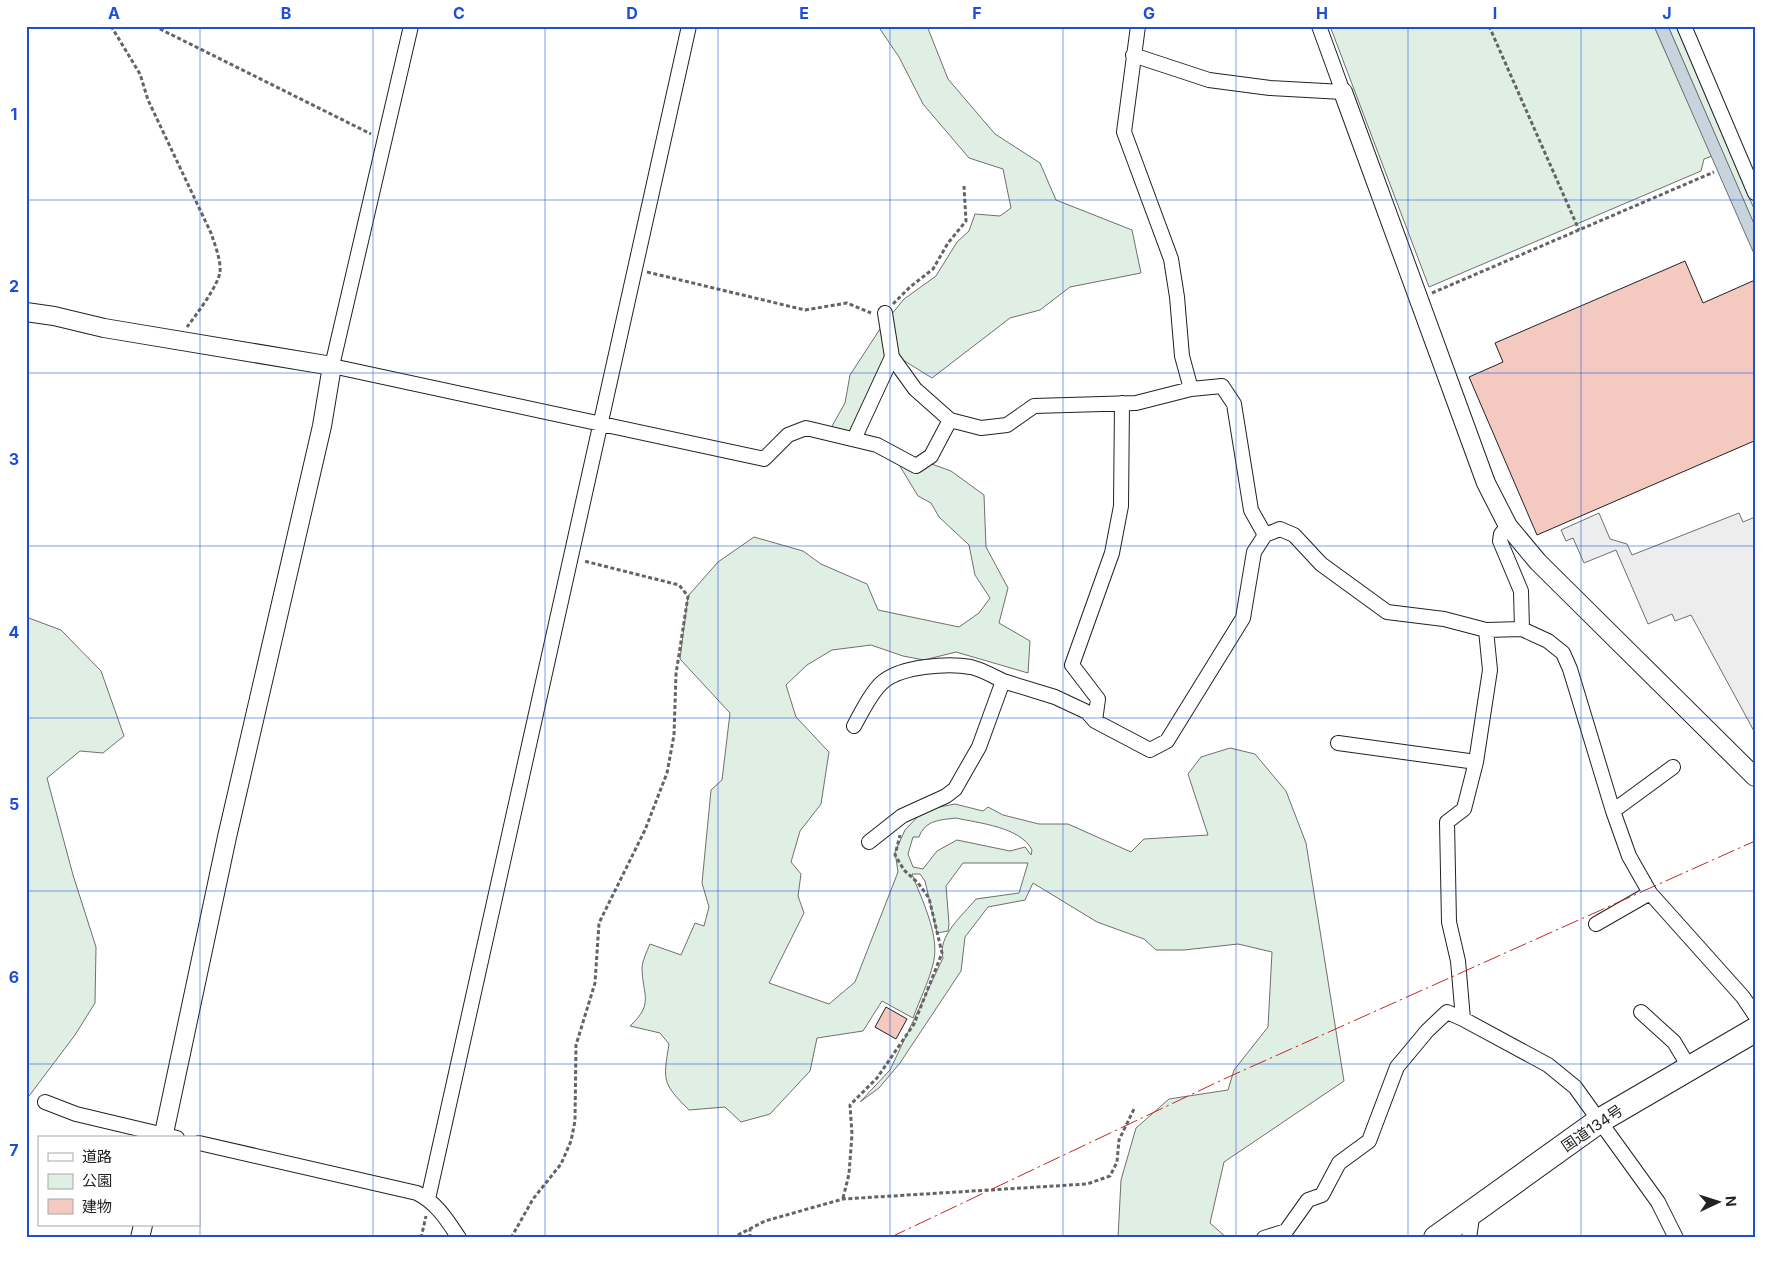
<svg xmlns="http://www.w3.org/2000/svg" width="1781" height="1264" font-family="Inter,'Noto Sans JP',sans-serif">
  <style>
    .green { fill: #e0efe3; stroke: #6f6f6f; fill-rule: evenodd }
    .parking { fill: #ededed; stroke: #6f6f6f }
    .water { fill: #c7d3dd; stroke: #6f6f6f }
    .building { fill: #f3c9c0; stroke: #222 }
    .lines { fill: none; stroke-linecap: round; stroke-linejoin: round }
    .minor-casing { stroke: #222; stroke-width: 16 }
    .tertiary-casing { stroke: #222; stroke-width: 20 }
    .trunk-casing { stroke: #222; stroke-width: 26 }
    .path { stroke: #646464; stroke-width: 3; stroke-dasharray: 4 2.5; stroke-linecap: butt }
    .minor { stroke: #fff; stroke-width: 14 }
    .tertiary { stroke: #fff; stroke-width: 18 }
    .trunk { stroke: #fff; stroke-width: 24 }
    .power { stroke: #c62828; stroke-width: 1; stroke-dasharray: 18 4 2.5 4; stroke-linecap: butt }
    .grid { fill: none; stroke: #1d4ed8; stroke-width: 1; stroke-opacity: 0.55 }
    .labels { text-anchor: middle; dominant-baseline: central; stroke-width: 4; stroke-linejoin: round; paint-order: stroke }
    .street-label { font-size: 15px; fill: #222; stroke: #fff }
    .neatline { fill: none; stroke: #1d4ed8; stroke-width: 2 }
    .grid-label { font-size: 16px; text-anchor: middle; font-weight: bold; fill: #1d4ed8 }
  </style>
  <rect width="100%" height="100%" fill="#fff"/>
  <path class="green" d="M878,26H927L948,79L995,134L1040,163L1056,200L1132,230L1141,273L1070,287L1040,310L1010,318L932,378L903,360L884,363L849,433L831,428L845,403L850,375L882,326L904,299L936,276L957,242L969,231L975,214L1000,216L1011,208L1003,169L969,158L923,104L899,57Z
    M1330,26H1654L1712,156L1704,159L1701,171L1429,287Z
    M1668,26H1676L1755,211V227Z
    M904,454L951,471L984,495L986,547L1008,588L999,623L1030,641L1028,673L956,652L924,660L903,656L871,645L832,650L807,665L786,685L796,717L829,752L821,804L800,831L791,862L801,874L798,896L804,913L769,983L829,1004L855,982L898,872L895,852L905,830L924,810L955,804L983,811L988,807L1003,815L1039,824H1068L1131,852L1144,839L1208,835L1188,774L1201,757L1230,748L1255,754L1286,791L1306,843L1344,1081L1224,1162L1210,1223L1227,1238H1118L1121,1180L1136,1128L1169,1099L1228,1090L1234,1070L1268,1027L1272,952L1238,944L1184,950H1156L1144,939L1097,922L1033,883L1025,900L988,907L965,937L961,971L900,1063L879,1088L860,1102L890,1070L943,958C937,936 963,915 976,899L1019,893L1028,863H963L946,886L949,924L948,931L937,933L925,881L920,874H912C921,898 939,933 934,960C930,979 920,999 913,1018L882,1001L863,1031L817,1038L810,1071L770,1114L741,1122L725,1107L689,1110C662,1083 663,1081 669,1044L660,1033L630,1026C655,1003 642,995 642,967C643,959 647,951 650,944L681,955L695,923L704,926L709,907L702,883L711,790L722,780L730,713L680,659L688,596L718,562L754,537L803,551L821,564L867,584L878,610L959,627L979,613L990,598L975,575L969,545L939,517L931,503L918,496L898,463ZM956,818C978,823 1021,827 1032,850L1031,855L1025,847L1010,851L957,840L937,851L923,869L913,867L908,854L913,837H919C925,820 940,820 956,818Z
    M26,617L61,630L101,671L124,736L103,753L80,751L47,778L73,875L96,947L95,1003L75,1035L26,1100Z"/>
  <path class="parking" d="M1599,513L1610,539L1627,544L1632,555L1739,513L1743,522L1755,517V733L1691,615L1675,621L1672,614L1648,624L1616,550L1584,563L1573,538L1566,541L1561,530Z"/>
  <path class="water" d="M1654,26H1668L1755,226V256Z"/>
  <path class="building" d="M1685,261L1703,303L1755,280V443L1754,441L1537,535L1469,377L1503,362L1495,343Z
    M886,1007L907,1019L896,1039L875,1027Z"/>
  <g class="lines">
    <g class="minor-casing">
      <path id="minor" d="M411,26L332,366L764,459L788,435L806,428L877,445L916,466L931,456L950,420
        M1138,26L1124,132L1171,259L1177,297L1182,356L1191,389
        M1684,26L1755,193
        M1133,55L1209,80L1270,88L1343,92L1319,26
        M885,313L892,357L915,389L950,420L981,428L1007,425L1034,406L1136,403L1191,389L1222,386L1234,404L1251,510L1265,535
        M854,439L892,357
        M1508,526L1501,534L1500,541L1521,591L1522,629
        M1486,630L1490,670L1476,762L1464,809L1447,822L1449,922L1458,961L1463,1019L1548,1065L1575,1087L1658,1202L1676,1238
        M1095,721L1098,699L1072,665L1112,553L1121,506L1122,403
        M854,726C861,713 873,689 884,681C903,666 948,663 971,667C981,669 993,676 1003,681
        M1338,743L1476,762
        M1613,811L1673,767
        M869,842L902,816L946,796L955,789L979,747L1003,681L1055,697L1087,712L1095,721L1150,750L1167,741L1243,618L1254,552L1265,535L1280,529L1294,535L1321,564L1387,612L1444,619L1486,630L1522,629L1548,641L1563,653L1570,669L1613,811L1629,856L1650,893L1743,997L1755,1015
        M1596,924L1650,893
        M1641,1012L1674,1042L1689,1067
        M45,1102L76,1114L177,1138
        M199,1143L417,1193C437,1203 447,1220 459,1238
        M428,1199L689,26
        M1264,1238L1286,1231L1308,1200L1322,1195L1339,1163L1369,1141L1397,1067L1427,1031L1447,1012L1463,1019
        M1469,1238L1473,1211"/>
    </g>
    <g class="tertiary-casing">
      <path id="tertiary" d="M1343,92L1486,483L1508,526L1538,562L1755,777
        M26,312L54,316L104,328L332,366L322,426L227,837L163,1138
        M140,1238L143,1225"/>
    </g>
    <g class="trunk-casing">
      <path id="trunk" d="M1436,1238L1599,1121L1755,1030"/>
    </g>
    <path class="path" d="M111,26L140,74L148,100L211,233C215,245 221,260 220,272C218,286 196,315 187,327
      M154,26L371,134
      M1489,26L1579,230
      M647,272L805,310L847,303L871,313
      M1432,293L1714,172
      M893,304L910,287L933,269L948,243L966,221L964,186
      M843,1198L849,1174L852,1134L850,1105L877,1078L914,1024L942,953L929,898L918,883L904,870L895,855L900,835
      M421,1238L426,1216
      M511,1238L533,1199L561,1164L571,1141L575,1121L576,1045L595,983L599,923L645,830L667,773L674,735L676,674L688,596L679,585L584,561
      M732,1238L765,1221L843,1199L1087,1184L1110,1176L1117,1162L1119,1140L1134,1109
      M750,1238V1229"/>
    <use href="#minor" class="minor"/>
    <use href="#tertiary" class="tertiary"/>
    <use href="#trunk" class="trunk"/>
    <path class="power" d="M889,1238L1224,1079L1755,841"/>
  </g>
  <path class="grid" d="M200,26V1238M373,26V1238M545,26V1238M718,26V1238M890,26V1238M1063,26V1238M1236,26V1238M1408,26V1238M1581,26V1238M26,200H1755M26,373H1755M26,546H1755M26,718H1755M26,891H1755M26,1064H1755"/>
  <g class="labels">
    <g class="street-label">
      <text transform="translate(1592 1128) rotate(-34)">国道134号</text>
    </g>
  </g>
  <rect width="1781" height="1264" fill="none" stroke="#ffffff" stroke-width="55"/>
  <rect x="38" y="1136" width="162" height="90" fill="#ffffff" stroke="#a7a7a7"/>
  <rect x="48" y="1153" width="25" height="8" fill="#ffffff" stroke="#a7a7a7"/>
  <text x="82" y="1162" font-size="15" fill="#222222">道路</text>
  <rect x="48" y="1174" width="25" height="15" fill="#e0efe3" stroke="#a7a7a7"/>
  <text x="82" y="1186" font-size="15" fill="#222222">公園</text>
  <rect x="48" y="1199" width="25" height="15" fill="#f3c9c0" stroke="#a7a7a7"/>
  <text x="82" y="1212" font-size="15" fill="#222222">建物</text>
  <g transform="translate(1718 1202) rotate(86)" stroke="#ffffff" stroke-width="4" paint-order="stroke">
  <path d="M0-4L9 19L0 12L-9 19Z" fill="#222222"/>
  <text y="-8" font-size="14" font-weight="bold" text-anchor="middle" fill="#222222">N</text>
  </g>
  <rect x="28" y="28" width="1726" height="1208" class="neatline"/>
  <g class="grid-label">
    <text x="114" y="19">A</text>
    <text x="286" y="19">B</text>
    <text x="459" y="19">C</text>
    <text x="632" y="19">D</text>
    <text x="804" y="19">E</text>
    <text x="977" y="19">F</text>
    <text x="1149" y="19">G</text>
    <text x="1322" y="19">H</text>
    <text x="1495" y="19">I</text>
    <text x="1667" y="19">J</text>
    <text x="14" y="120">1</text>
    <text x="14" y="292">2</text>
    <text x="14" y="465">3</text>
    <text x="14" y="638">4</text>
    <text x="14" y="810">5</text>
    <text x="14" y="983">6</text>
    <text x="14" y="1156">7</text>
  </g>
</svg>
